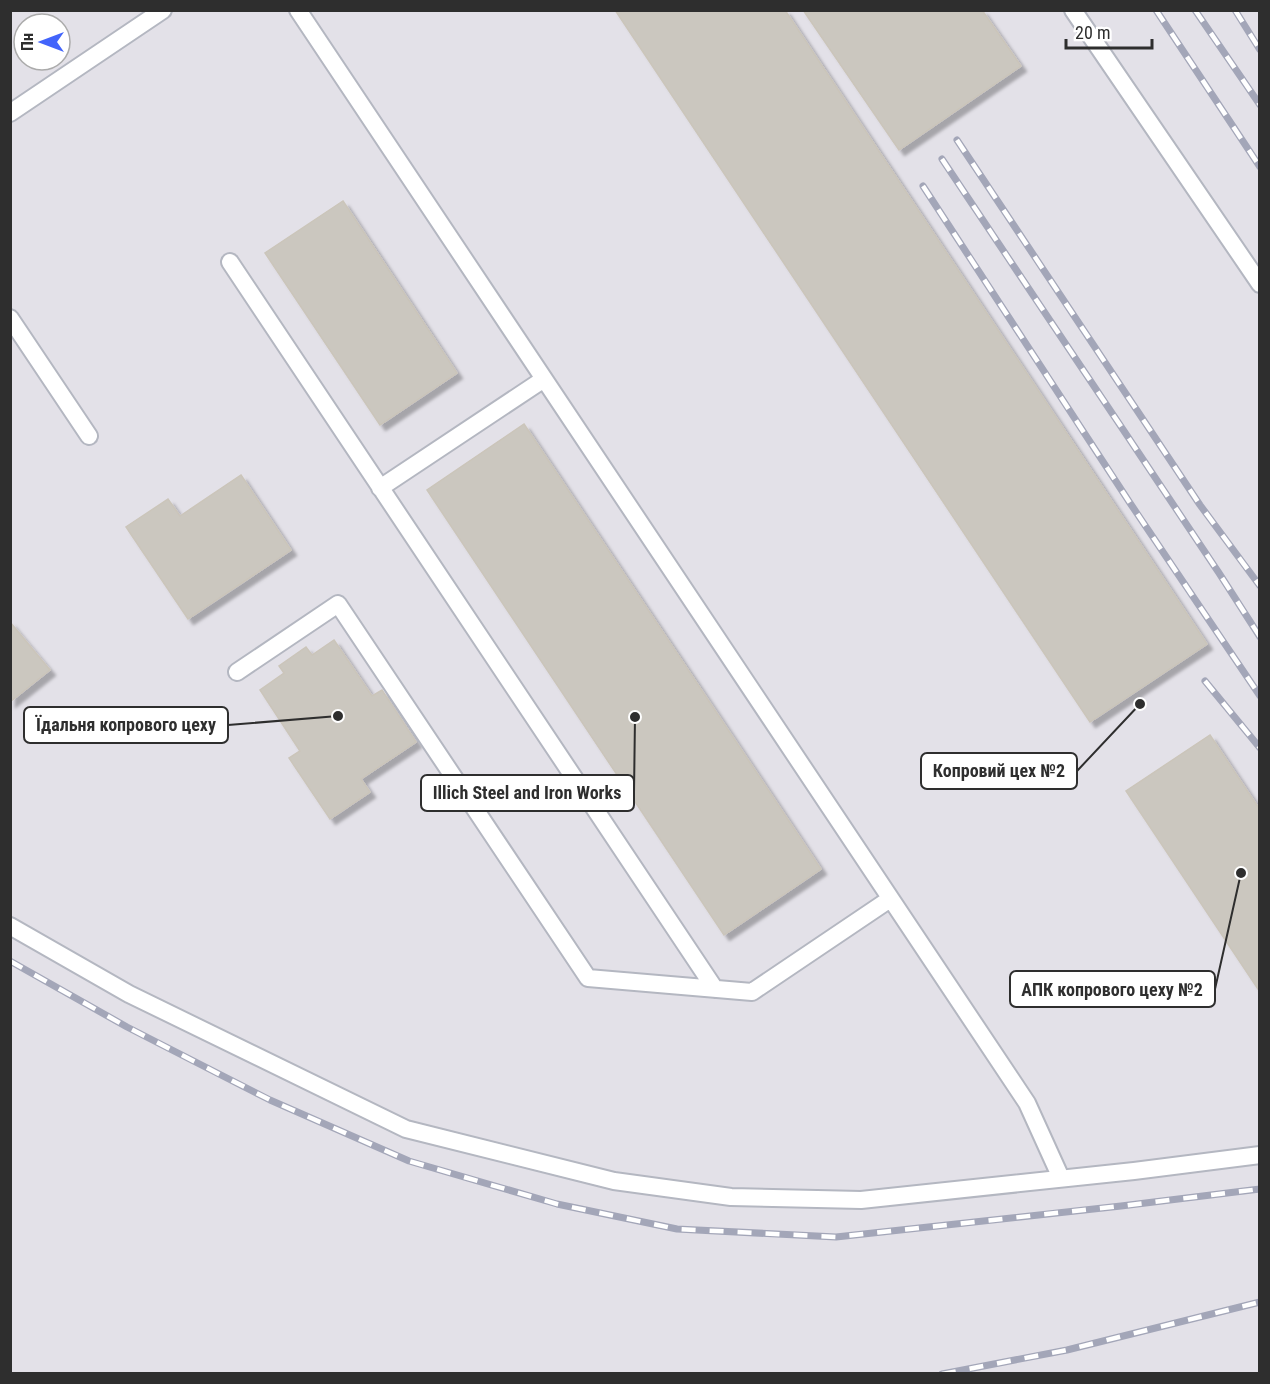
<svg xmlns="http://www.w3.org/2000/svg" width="1270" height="1384" font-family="'Roboto Condensed',sans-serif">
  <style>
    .industrial { fill: #e3e1e8; fill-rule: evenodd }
    .building { fill: #cbc7bf; stroke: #cbc5ba; stroke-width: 1.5; filter: url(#shadow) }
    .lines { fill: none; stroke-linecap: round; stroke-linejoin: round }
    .service-casing { stroke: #b4b7c1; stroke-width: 20 }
    .service { stroke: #fff; stroke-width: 16 }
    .rail-casing { stroke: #a3a6b8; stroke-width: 7 }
    .rail { stroke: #fff; stroke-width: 4.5; stroke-dasharray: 14; stroke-linecap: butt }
    .leader { fill: none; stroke: #2e2e2e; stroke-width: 2 }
    .callout-dot { fill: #2e2e2e; stroke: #fff; stroke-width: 2 }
    .callout { fill: #fff; stroke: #2e2e2e; stroke-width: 2 }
    .callout-label { font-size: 18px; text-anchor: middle; font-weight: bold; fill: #2e2e2e }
  </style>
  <defs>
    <filter id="shadow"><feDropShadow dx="5.5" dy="5.5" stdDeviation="1.5" flood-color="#0004"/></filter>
  </defs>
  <rect width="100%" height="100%" fill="#efe9e1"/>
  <path class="industrial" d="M10,11H1259V1373H11ZM24,24H60V60H24Z"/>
  <path class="building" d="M615,10H785L1207,644L1090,722Z
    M803,10H982L1021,66L899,150Z
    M343,201L457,373L380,425L265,253Z
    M524,424L821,869L724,935L427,490Z
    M241,475L291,550L188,619L126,527L168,499L180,516Z
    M10,622L50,670L10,702Z
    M334,640L372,696L382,690L416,742L361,779L370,792L330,819L289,758L300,751L260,690L284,673L279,666L306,647L312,655Z
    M1210,735L1260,810V992L1126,791Z"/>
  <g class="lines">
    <g class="service-casing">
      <path id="service" d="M298,10L1027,1103L1061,1178
        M1073,10L1260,284
        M10,113L163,10
        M230,262L715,989
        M10,318L89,436
        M380,488L544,379
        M237,672L338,604L588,978L752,992L890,899
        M10,926L129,994L406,1129L614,1181L731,1197L861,1200L1134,1171L1260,1155"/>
    </g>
    <use href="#service" class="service"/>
    <g class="rail-casing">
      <path id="rail" d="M1156,10L1260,167
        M1195,10L1260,105
        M1235,10L1260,50
        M957,140L1200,505L1260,586
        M942,159L1219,573L1260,637
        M923,186L1130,503L1260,696
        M1205,681L1260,748
        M10,961L127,1027L270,1100L409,1161L557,1204L677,1229L836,1237L1121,1206L1260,1189
        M942,1374L1067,1350L1260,1302"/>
    </g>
    <use href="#rail" class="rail"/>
  </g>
  <path class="leader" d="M338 716L228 725M1140 704L1077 771M635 717L634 793M1241 873L1215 989"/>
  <g class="callout-dot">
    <circle cx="338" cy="716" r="6"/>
    <circle cx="1140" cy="704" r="6"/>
    <circle cx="635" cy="717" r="6"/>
    <circle cx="1241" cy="873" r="6"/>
  </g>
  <g class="callout">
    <rect x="24" y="707" width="204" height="36" rx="6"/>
    <rect x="921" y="753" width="156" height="36" rx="6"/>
    <rect x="421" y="775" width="213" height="36" rx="6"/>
    <rect x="1010" y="971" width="205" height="36" rx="6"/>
  </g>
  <g class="callout-label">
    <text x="126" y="731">Їдальня копрового цеху</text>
    <text x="999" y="777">Копровий цех №2</text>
    <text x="527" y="799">Illich Steel and Iron Works</text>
    <text x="1112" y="996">АПК копрового цеху №2</text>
  </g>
  <rect width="1270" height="1384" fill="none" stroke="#2e2e2e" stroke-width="24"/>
  <g transform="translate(42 42) rotate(270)"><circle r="28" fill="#ffffff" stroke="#ababab" stroke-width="1.5"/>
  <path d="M0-4.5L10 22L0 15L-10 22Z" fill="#4264fb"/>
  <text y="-9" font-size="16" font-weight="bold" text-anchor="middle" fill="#2e2e2e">Пн</text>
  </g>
  <path d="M1066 39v9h86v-9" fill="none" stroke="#2e2e2e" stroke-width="3"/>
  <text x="1075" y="39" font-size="18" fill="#2e2e2e" stroke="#ffffff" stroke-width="4.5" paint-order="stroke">20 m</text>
</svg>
